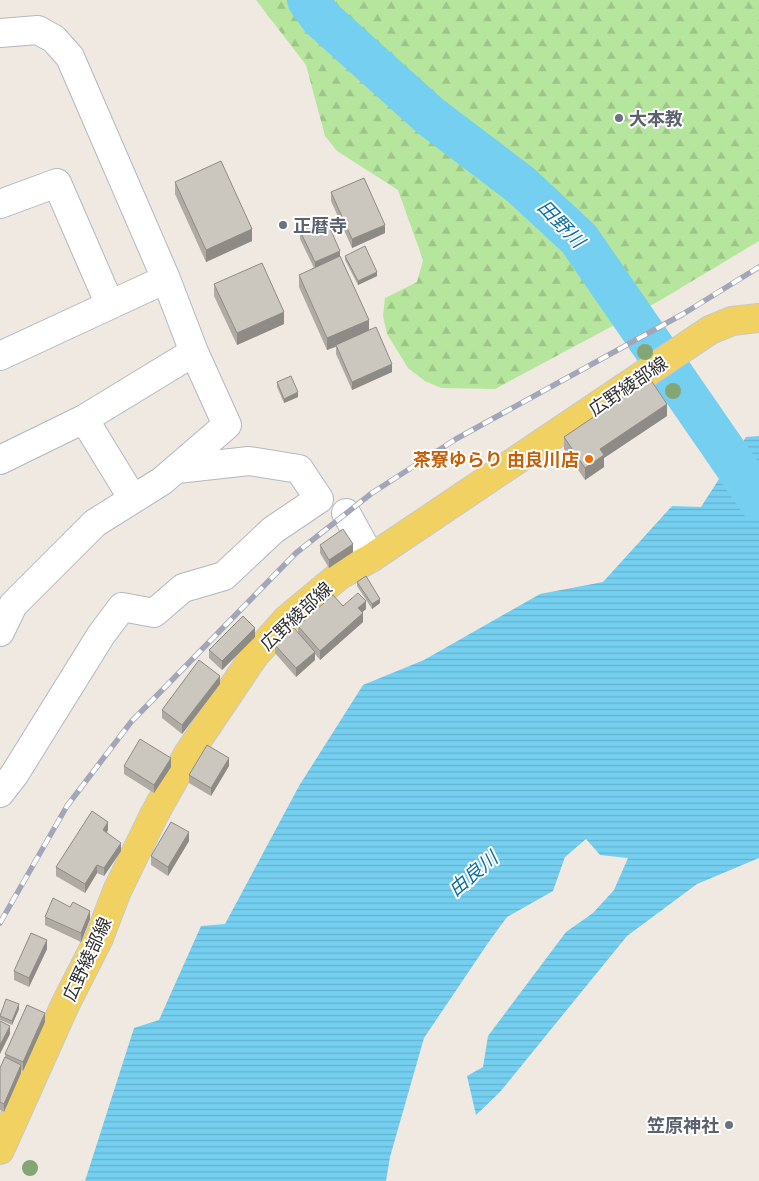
<svg xmlns="http://www.w3.org/2000/svg" width="759" height="1181" font-family="'Roboto Condensed','Noto Sans JP',sans-serif">
  <style>
    .forest { fill: url(#forest-firs) }
    .water { fill: url(#water-rules) }
    .lines { fill: none; stroke-linecap: round; stroke-linejoin: round }
    .river { stroke: #75cff0; stroke-width: 42 }
    .minor-casing { stroke: #b4b7c1; stroke-width: 30 }
    .major-casing { stroke: #c9c9c9; stroke-width: 30 }
    .minor { stroke: #fff; stroke-width: 28 }
    .major { stroke: #f2d163; stroke-width: 28 }
    .rail-casing { stroke: #a3a6b8; stroke-width: 5.5 }
    .rail { stroke: #fff; stroke-width: 4; stroke-dasharray: 11; stroke-linecap: butt }
    .tree { fill: #84a574 }
    .wall { fill: #afaba4 }
    .shaded-wall { fill: #8e8b86 }
    .building { fill: #cbc7bf; stroke: #8e8b86 }
    .worship-dot { fill: #6b7280; stroke: #fff; stroke-width: 2 }
    .food-dot { fill: #e8710a; stroke: #fff; stroke-width: 2 }
    .labels { text-anchor: middle; dominant-baseline: central; stroke-width: 4; stroke-linejoin: round; paint-order: stroke }
    .worship-label { font-size: 18px; font-weight: bold; fill: #5b616d; stroke: #fff; text-anchor: start }
    .street-label { font-size: 18px; fill: #2e2e2e; stroke: #fff }
    .food-label { font-size: 18px; font-weight: bold; fill: #c56008; stroke: #fff; text-anchor: end }
    .water-label { font-size: 19px; font-style: italic; fill: #0d6fa3; stroke: #fff }
  </style>
  <defs>
    <pattern id="forest-firs" width="22" height="20" patternUnits="userSpaceOnUse" patternTransform="scale(1.25)"><rect width="22" height="20" fill="#b6e59e"/><path d="M5 1l3.5 6h-7zM16 11l3.5 6h-7z" fill="#9dc588"/></pattern>
    <pattern id="water-rules" width="6" height="5" patternUnits="userSpaceOnUse" patternTransform="scale(1.25)"><rect width="6" height="5" fill="#75cff0"/><path d="M0 2.5h6" fill="none" stroke="#66b2ce"/></pattern>
  </defs>
  <rect width="100%" height="100%" fill="#efe9e1"/>
  <path class="forest" d="M256,0H759V241L659,301L495,389L441,388L425,381L408,368L387,334L383,316L385,298L417,282L423,260L398,190L337,151L325,136L306,65Z"/>
  <path class="water" d="M759,436V858L697,884L627,936L500,1092L476,1115L467,1076L483,1067L488,1036L566,932L593,913L614,890L628,858L600,855L586,839L565,857L553,891L507,917L488,943L424,1038L390,1157L386,1181H85L134,1028L159,1020L201,926L225,924L299,786L363,685L424,660L540,594L603,582L672,506L701,507L746,437Z"/>
  <g class="lines">
    <path class="river" d="M308,0L321,18L430,116L521,185L579,239L759,500"/>
    <g class="minor-casing">
      <path id="minor" d="M0,33L38,30L54,39L70,57L166,279L194,352L227,425L162,481L95,523L13,605L0,632
        M0,204L57,183L110,305
        M0,356L166,279
        M84,419L133,499
        M0,460L84,419L194,352
        M346,513L371,558
        M0,793L14,775L101,635L122,607L154,613L183,588L224,576L273,530L319,499L299,469L249,461L177,469"/>
    </g>
    <g class="major-casing">
      <path id="major" d="M0,1150L65,1005L99,938L117,891L154,815L188,754L254,656L287,619L340,575L371,558L710,330L732,321L759,318"/>
    </g>
    <use href="#minor" class="minor"/>
    <use href="#major" class="major"/>
    <g class="rail-casing">
      <path id="rail" d="M0,923L67,806L131,722L296,553L372,493L456,439L683,314L759,267"/>
    </g>
    <use href="#rail" class="rail"/>
  </g>
  <g class="tree">
    <circle cx="645" cy="352" r="8"/>
    <circle cx="673" cy="391" r="8"/>
    <circle cx="30" cy="1168" r="8"/>
  </g>
  <path class="wall" d="M175,182L252,241L206,262L175,194Z
    M331,192L385,233L352,248L331,201Z
    M300,231L340,257L369,330L392,372L352,390L336,354V347L327,350L299,287V275L314,268L300,239Z
    M345,256L377,276L358,285L345,260Z
    M214,284L284,324L237,345L214,296Z
    M277,382L298,397L284,403L277,387Z
    M667,416L604,458V467L585,480L564,449V437Z
    M320,545L353,552L329,568L320,553Z
    M357,582L380,603L372,609L357,586Z
    M343,606L366,609L362,612L363,622L320,660L315,654V660L296,677L275,653V645L298,633V626Z
    M255,637L222,670L209,658V650Z
    M220,684L182,734L162,718V710Z
    M124,766L171,767L154,793L124,774Z
    M229,766L211,796L189,783V775Z
    M108,830L107,832L121,851L104,876L97,873L85,893L56,876V867Z
    M189,841L168,876L151,865V856Z
    M45,917L90,919L81,942L45,925Z
    M47,949L29,987L14,980V971Z
    M19,1009L12,1025L0,1020V1014Z
    M45,1022L23,1071L21,1070V1073L4,1112L0,1110V1068L5,1057V1054Z"/>
  <path class="shaded-wall" d="M385,225V233L352,248V239Z
    M252,229V241L206,262V250Z
    M340,251V259L315,271V262Z
    M377,272V276L358,285V281Z
    M284,312V324L237,345V333Z
    M369,320V332L327,350V338Z
    M392,364V372L352,390V382Z
    M298,392V397L284,403V399Z
    M667,404V416L604,458V467L585,480V468L600,449Z
    M353,544V552L329,568V560Z
    M380,599V603L372,609V604Z
    M366,601V609L358,616V608Z
    M363,613V622L320,660V651Z
    M255,628V637L222,670V661Z
    M315,652V660L296,677V668Z
    M220,676V684L182,734V725Z
    M171,758V767L154,793V785Z
    M229,758V766L211,796V788Z
    M108,822V830L103,838V830Z
    M189,832V841L168,876V867Z
    M121,843V851L104,876V868Z
    M97,865V873L85,893V884Z
    M90,911V919L81,942V933Z
    M47,940V949L29,987V978Z
    M19,1004V1009L12,1025V1021Z
    M45,1013V1022L23,1071V1062Z
    M10,1026V1034L0,1054V1045Z
    M21,1065V1073L4,1112V1104Z"/>
  <path class="building" d="M221,161L252,229L206,250L175,182Z
    M364,178L385,225L352,239L331,192Z
    M326,219L340,251L315,262L300,231Z
    M365,246L377,272L358,281L345,256Z
    M340,256L369,320L327,338L299,275Z
    M262,263L284,312L237,333L214,284Z
    M376,327L392,364L352,382L336,345Z
    M291,376L298,392L284,399L277,382Z
    M650,379L667,404L600,449L604,455L585,468L564,437Z
    M343,529L353,544L329,560L320,545Z
    M366,576L380,599L372,604L357,582Z
    M358,593L366,601L358,608L363,613L320,651L298,626L333,595L343,606Z
    M243,616L255,628L222,661L209,650Z
    M294,628L315,652L296,668L275,645Z
    M199,660L220,676L182,725L162,710Z
    M140,739L171,758L154,785L124,766Z
    M207,745L229,758L211,788L189,775Z
    M92,811L108,822L103,830L121,843L104,868L97,865L85,884L56,867Z
    M171,822L189,832L168,867L151,856Z
    M53,898L70,907L73,902L90,911L81,933L45,917Z
    M31,933L47,940L29,978L14,971Z
    M6,999L19,1004L12,1021L0,1016Z
    M27,1005L45,1013L23,1062L5,1054Z
    M0,1021L10,1026L0,1045Z
    M5,1057L21,1065L4,1104L0,1102V1068Z"/>
  <g class="worship-dot">
    <circle cx="619" cy="118" r="5"/>
    <circle cx="283" cy="225" r="5"/>
    <circle cx="729" cy="1125" r="5"/>
  </g>
  <circle class="food-dot" cx="589" cy="459" r="5"/>
  <g class="labels">
    <g class="worship-label">
      <text x="629" y="118">大本教</text>
      <text x="293" y="225">正暦寺</text>
      <text x="719" y="1125" text-anchor="end">笠原神社</text>
    </g>
    <g class="street-label">
      <text transform="translate(628 386) rotate(-34)">広野綾部線</text>
      <text transform="translate(296 616) rotate(-43)">広野綾部線</text>
      <text transform="translate(87 959) rotate(-65)">広野綾部線</text>
    </g>
    <g class="food-label">
      <text x="579" y="459">茶寮ゆらり 由良川店</text>
    </g>
    <g class="water-label">
      <text transform="translate(561 224) rotate(46)">田野川</text>
      <text transform="translate(473 874) rotate(-40)">由良川</text>
    </g>
  </g>
</svg>
